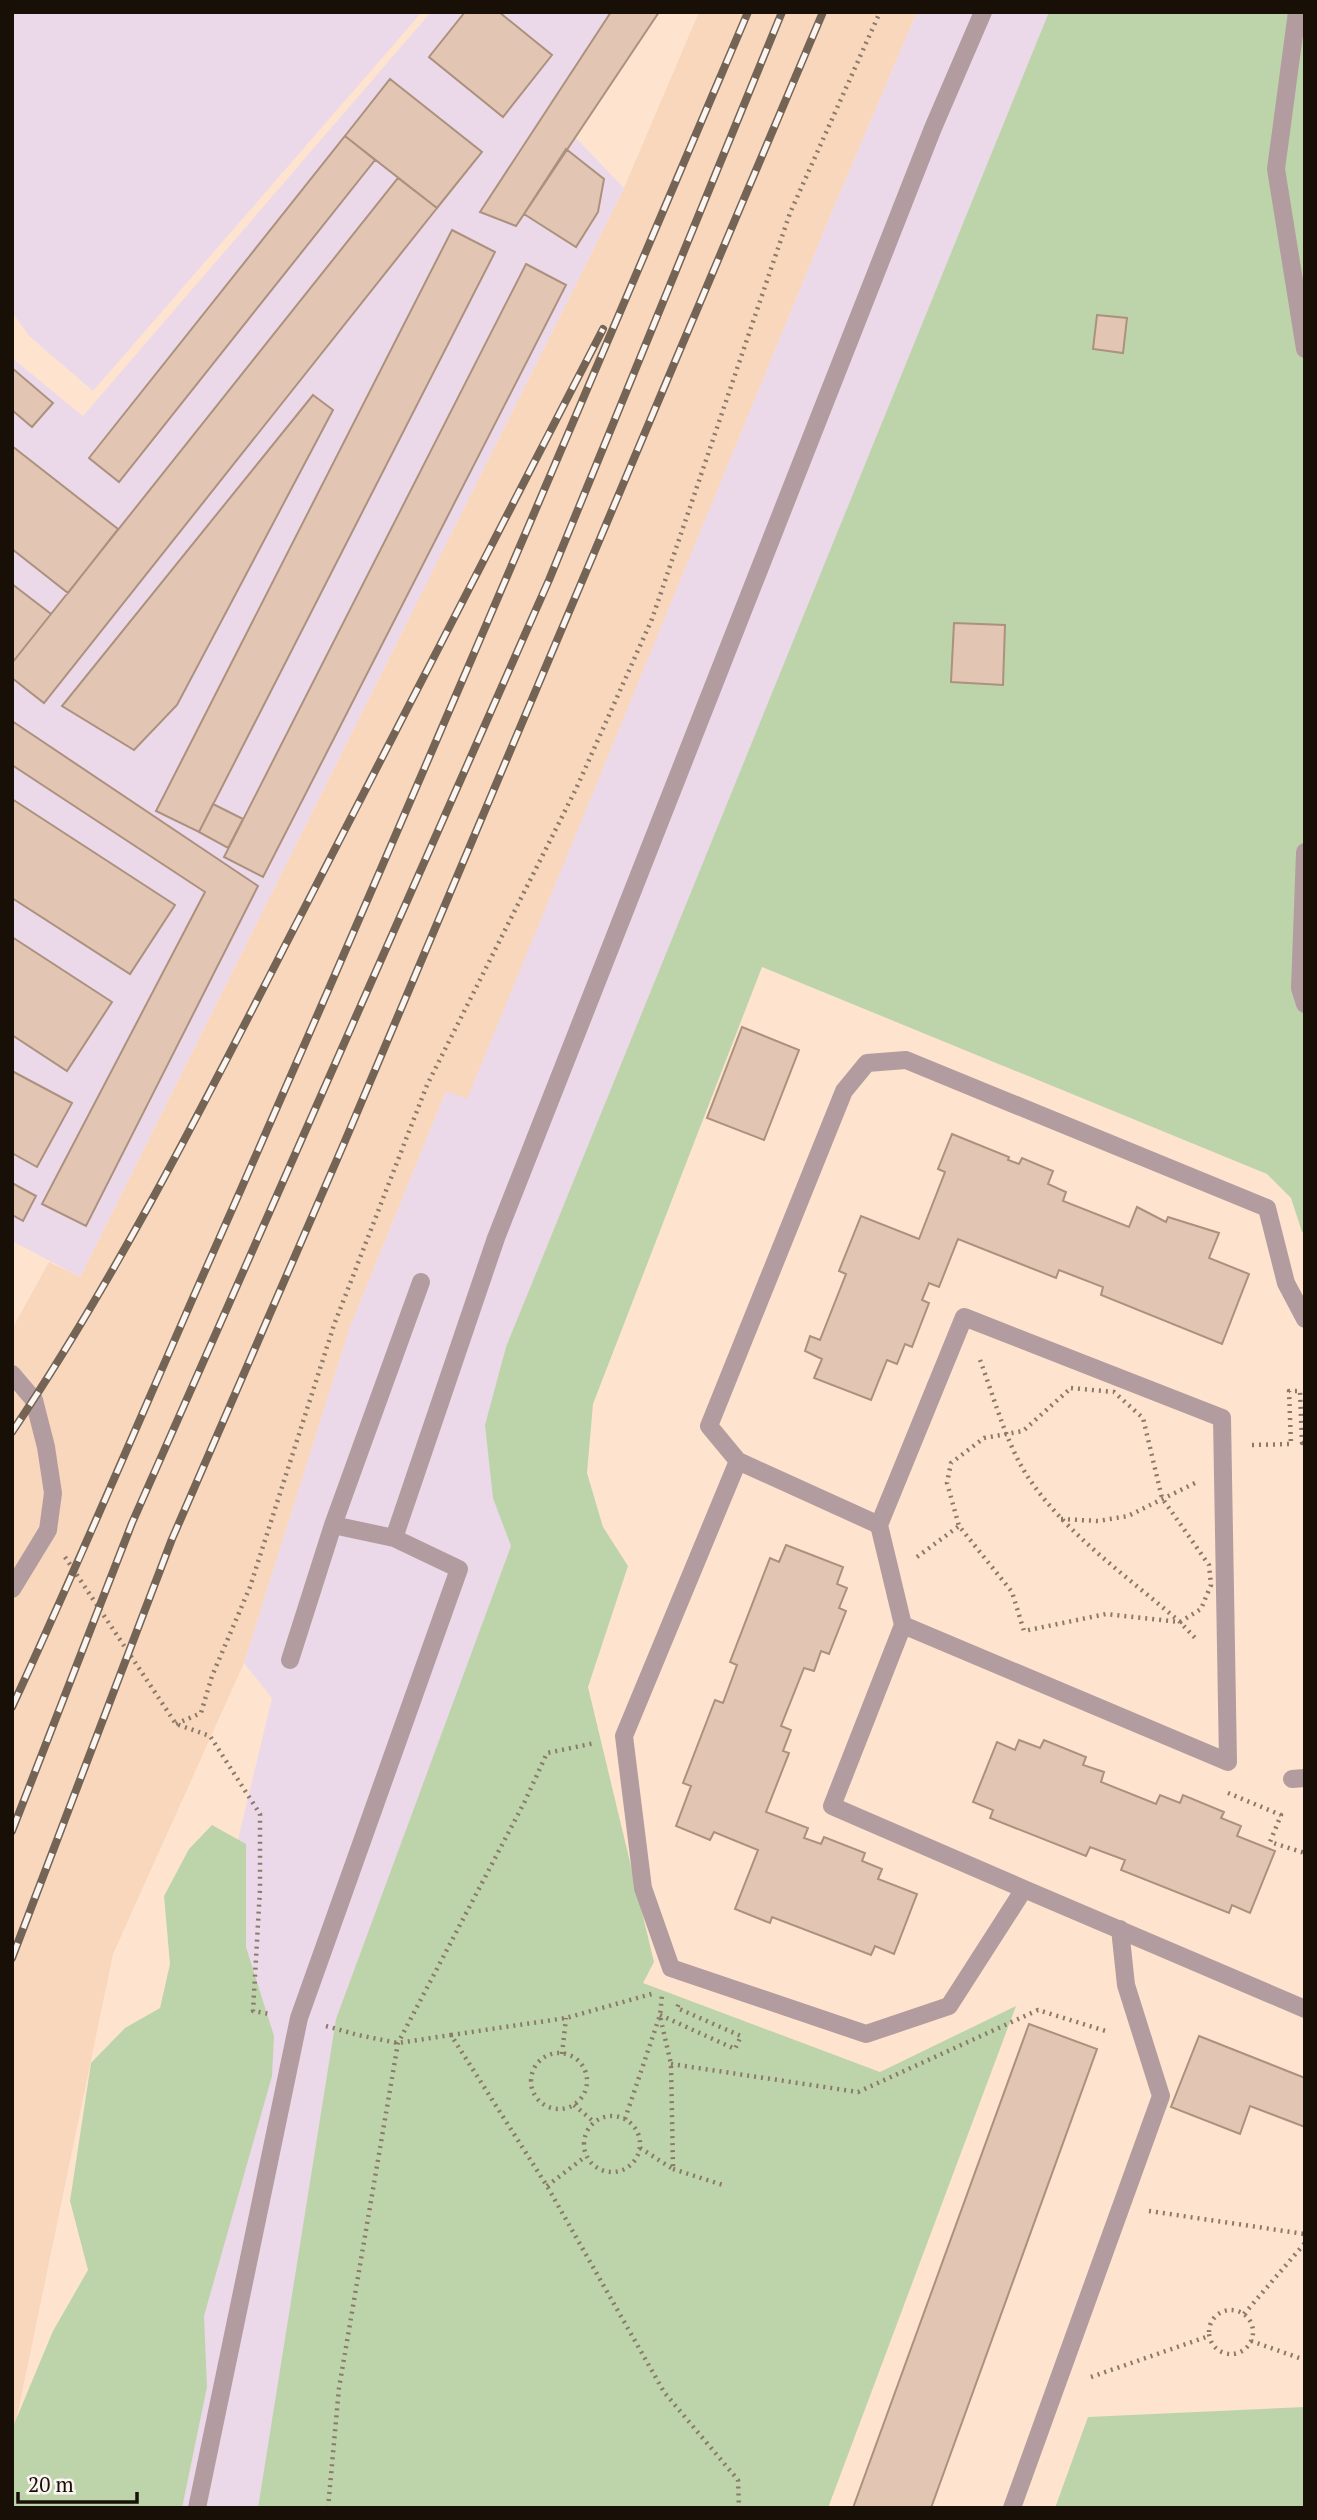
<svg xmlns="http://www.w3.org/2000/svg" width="1317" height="2520" font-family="'PT Serif',serif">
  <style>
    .built { fill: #f8d7bc }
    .industrial { fill: #ebd9e9 }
    .green { fill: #bdd4ab }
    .building { fill: #e2c6b3; stroke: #ab917e; stroke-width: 2 }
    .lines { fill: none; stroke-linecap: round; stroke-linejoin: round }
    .path { stroke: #8b796a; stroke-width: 4.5; stroke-dasharray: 2 5; stroke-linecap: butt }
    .service { stroke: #b39c9f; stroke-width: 18 }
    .rail-casing { stroke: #746456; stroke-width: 8 }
    .rail { stroke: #fbf5f1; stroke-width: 5; stroke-dasharray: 16; stroke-linecap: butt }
  </style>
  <rect width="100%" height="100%" fill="#fee4ce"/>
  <path class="built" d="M699,12H917L831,214L467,1100L446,1091L350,1327L244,1663L113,1954L12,2441V1329L49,1262L80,1277L624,188Z"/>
  <path class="industrial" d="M12,12H422L93,391L29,336L12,312Z
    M431,12H659L574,136L624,188L80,1277L12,1241V358L83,416Z
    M917,12H1119L404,1893L280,2508H111L191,2035L272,1698L244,1663L350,1327L446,1091L467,1099L831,214Z"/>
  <path class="green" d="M1049,12H1305V1232H1302L1291,1198L1267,1174L762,967L593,1404L587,1473L603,1527L628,1566L588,1687L654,1962L643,1983L880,2072L1016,2006L828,2508H258L336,2019L511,1546L493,1498L485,1425L506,1347Z
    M212,1825L246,1844V1947L274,2036L272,2076L204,2316L207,2387L182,2508H12V2429L53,2331L88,2270L70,2201L91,2063L125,2028L160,2008L170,1964L164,1896L189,1849Z
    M1305,2407V2508H1055L1088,2417Z"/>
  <path class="building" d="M465,12H499L552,55L503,117L429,57Z
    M611,12H659L516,226L480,212Z
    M390,79L482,152L437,208L345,136Z
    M345,136L375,160L119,482L89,458Z
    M566,149L604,179L598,212L576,247L524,214Z
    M398,178L437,208L44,703L12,678V663Z
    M452,230L495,252L199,832L156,811Z
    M526,264L566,285L263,877L224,857Z
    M1097,315L1127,318L1123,353L1093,349Z
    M12,368L53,403L32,427L12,410Z
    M313,395L333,410L177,705L134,750L62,706Z
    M12,446L118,529L68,593L12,549Z
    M12,584L51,614L12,663Z
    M954,623L1005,625L1003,685L951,682Z
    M12,721L258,886L86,1226L42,1204L205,892L12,765Z
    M12,799L175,905L130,974L12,898Z
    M213,804L243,819L228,848L199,832Z
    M12,937L112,1002L67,1071L12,1035Z
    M742,1027L799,1050L764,1140L707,1118Z
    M12,1071L72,1103L37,1167L12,1153Z
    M952,1134L1009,1157L1008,1160L1019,1164L1022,1158L1053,1171L1048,1184L1066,1192L1063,1201L1129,1227L1137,1207L1166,1222L1168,1217L1219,1233L1209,1258L1249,1274L1222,1344L1101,1295L1103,1287L1059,1270L1056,1278L958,1239L939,1287L929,1283L922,1300L929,1303L912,1347L905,1344L897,1364L887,1360L871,1400L814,1378L822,1359L805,1351L810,1336L820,1340L846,1274L839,1271L861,1216L919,1239L945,1172L938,1169Z
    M12,1183L36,1196L23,1221L12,1215Z
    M786,1545L843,1567L837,1584L847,1588L839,1608L846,1611L829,1654L821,1651L814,1671L804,1668L781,1726L791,1730L783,1751L789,1753L766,1812L808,1828L804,1838L821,1844L824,1837L865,1853L862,1861L882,1869L878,1879L917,1894L894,1954L875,1946L871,1955L772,1917L770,1923L735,1909L758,1850L714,1832L710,1840L676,1826L691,1786L683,1783L715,1700L723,1703L737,1665L730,1662L770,1558L779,1562Z
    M1019,1740L1040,1748L1044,1740L1086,1757L1083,1765L1104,1772L1101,1782L1156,1804L1160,1795L1180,1803L1183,1795L1224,1812L1221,1818L1241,1826L1237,1836L1275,1851L1250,1913L1232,1905L1229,1913L1121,1870L1125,1860L1090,1847L1086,1856L990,1818L993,1810L973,1802L997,1742L1015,1750Z
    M1029,2024L1097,2049L931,2508H853Z
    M1199,2036L1305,2078V2127L1250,2106L1240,2134L1171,2107Z"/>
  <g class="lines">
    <path class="path" d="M980,1360C994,1397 1005,1440 1026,1474C1063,1532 1128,1577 1180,1622L1197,1640
      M1071,1388L1114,1392L1143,1418L1162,1498L1209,1565L1211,1585L1201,1609L1180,1622L1106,1614L1024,1631L1012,1592L959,1526L947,1483L951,1463L984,1438L1023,1431Z
      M1252,1445L1291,1444L1289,1391H1300L1302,1443H1305
      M1061,1519L1098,1521L1128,1516L1195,1483
      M65,1557L176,1724L210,1736L260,1814V1889L253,2011L270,2014
      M917,1557L959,1526
      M176,1724L201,1713L212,1676L250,1587L334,1325L427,1085L576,789L652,619L790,213L880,12
      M1228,1793L1281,1815L1270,1842L1305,1853
      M660,2015L735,2049L741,2036L677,2008L680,2000
      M326,2026L358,2035L398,2043L451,2035L547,2186L664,2392L738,2480L739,2508
      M451,2035L566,2018L655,1993
      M531 2081a28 28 0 1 1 56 0a28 28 0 1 1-56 0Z
      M562,2054L566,2018
      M671,2064L858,2092L1038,2010L1109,2032
      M574,2105L594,2122
      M584 2144a28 28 0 1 1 56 0a28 28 0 1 1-56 0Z
      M625,2119L660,2015L662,1995
      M640,2148L673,2169L671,2064L660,2016
      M673,2169L726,2186
      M547,2186L586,2156
      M1149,2211L1305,2234
      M1209 2332a22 22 0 1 1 44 0a22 22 0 1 1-44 0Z
      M1244,2314L1305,2243
      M1251,2341L1305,2360
      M1091,2377L1209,2336
      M328,2508L339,2388L398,2043L525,1801L547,1753L595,1743"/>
    <path class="service" d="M1297,12L1276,169L1305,349
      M1305,852L1300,988L1305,1004
      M1305,1319L1286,1283L1267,1208L906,1060L867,1063L844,1091L709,1426L738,1461L624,1736L643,1888L671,1968L866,2034L949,2006L1024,1889L1305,2009
      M12,1374L34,1400L46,1447L53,1493L48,1530L12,1589
      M738,1461L879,1525L903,1625L1228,1762L1222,1418L964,1317L879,1525
      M394,1538L496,1238L933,128L983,12
      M903,1625L832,1806L1024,1889
      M290,1660L333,1525L421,1282
      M1292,1779L1305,1778
      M197,2508L299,2018L459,1569L394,1538L333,1525
      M1012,2508L1161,2096L1126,1985L1120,1929"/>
    <g class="rail-casing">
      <path id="rail" d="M12,1432C116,1278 204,1104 289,938C394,735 498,532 603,329
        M12,1707C76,1569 135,1430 196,1291C384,867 566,439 748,12
        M12,1831L132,1523L549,580L782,12
        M12,1958L172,1539L345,1141L823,12"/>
    </g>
    <use href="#rail" class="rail"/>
  </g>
  <rect width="1317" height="2520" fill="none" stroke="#180f07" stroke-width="28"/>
  <path d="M18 2492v10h119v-10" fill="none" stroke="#180f07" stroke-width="3.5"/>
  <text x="28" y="2492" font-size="21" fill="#180f07" stroke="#fbf5f1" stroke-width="5" paint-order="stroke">20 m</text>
</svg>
